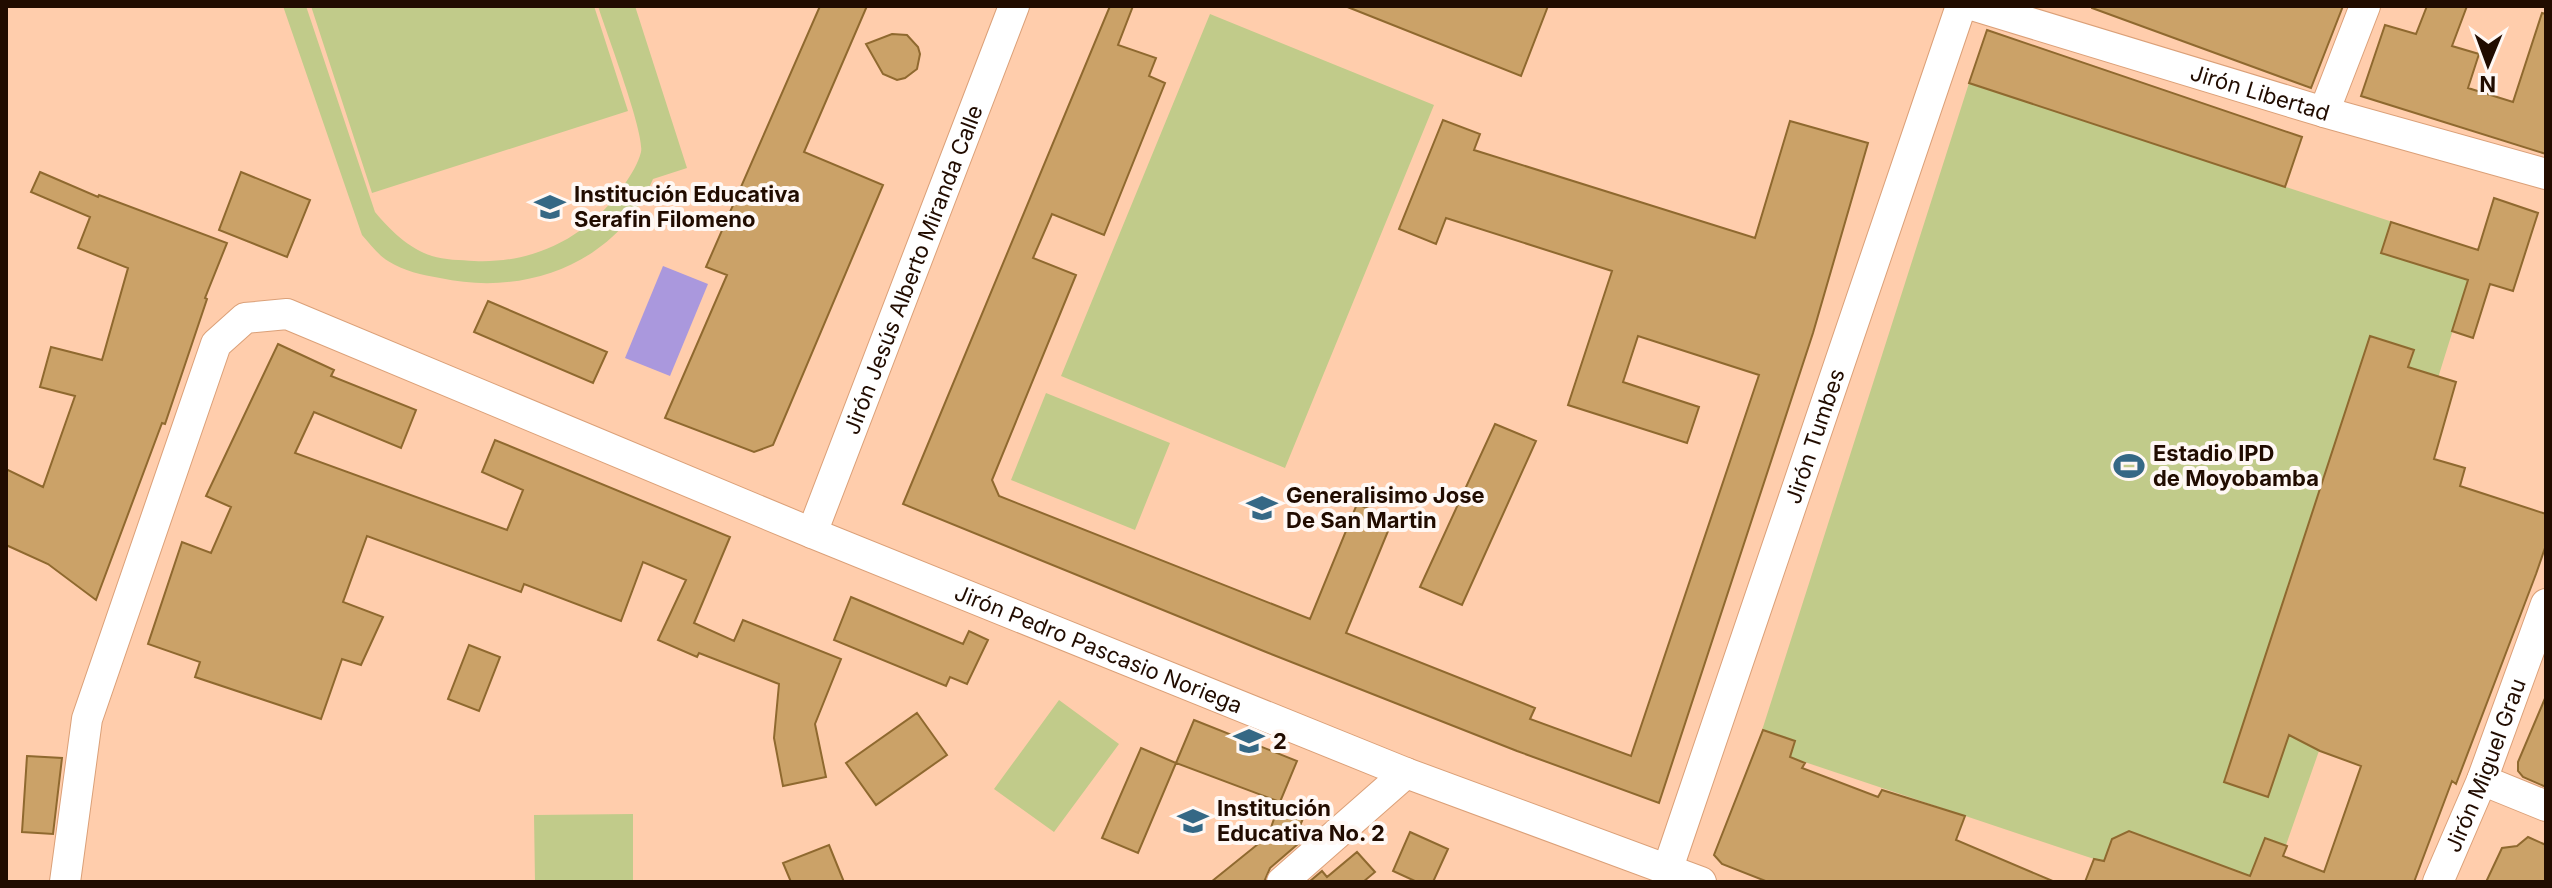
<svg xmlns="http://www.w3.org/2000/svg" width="2552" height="888" font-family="Inter,sans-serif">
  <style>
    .green { fill: #c1cb8a }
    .water { fill: #aa98dd }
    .building { fill: #cba268; stroke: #8f692f; stroke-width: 2 }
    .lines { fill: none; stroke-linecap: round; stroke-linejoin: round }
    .street-casing { stroke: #dba078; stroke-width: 32 }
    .street { stroke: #fff; stroke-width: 30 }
    .labels { text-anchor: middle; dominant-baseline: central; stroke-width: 8; stroke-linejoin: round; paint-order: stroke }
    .street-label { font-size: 22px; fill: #210c00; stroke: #fff8f4 }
    .poi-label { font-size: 22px; font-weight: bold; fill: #210c00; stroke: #fff8f4; text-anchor: start }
  </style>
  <rect width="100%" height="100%" fill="#ffcdac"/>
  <path class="green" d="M283,6H306L375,212C389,229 409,249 432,256C444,260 461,260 474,261C535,264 590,236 624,185C631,175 638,164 641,152C645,133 606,32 598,6H635L687,168L653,179C617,263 527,297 440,278C422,275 404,271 388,261C378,255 370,244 362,235Z
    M311,6H594L628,111L372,193Z
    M1210,14L1434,105L1285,468L1061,376Z
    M1969,83L2478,250L2340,691L2273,882L2094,859L1757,746Z
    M1046,393L1170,443L1135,530L1011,480Z
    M1059,700L1119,744L1054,832L994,789Z
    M633,814V882H535L534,815Z"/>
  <path class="water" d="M663,266L708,284L670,376L625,358Z"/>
  <path class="building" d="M820,6H867L804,152L883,185L773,445L754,452L665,418L727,275L706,267Z
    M1110,6H1133L1118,45L1156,58L1149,76L1165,83L1104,235L1052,214L1033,258L1076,275L992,480L999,496L1310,619L1357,504L1393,519L1346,633L1535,708L1530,719L1631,756L1759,375L1638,336L1623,382L1699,407L1687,443L1568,405L1612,271L1446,218L1436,244L1399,229L1443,120L1480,134L1474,150L1755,238L1790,121L1868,143L1813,333L1659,803L1517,751L1266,652L903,504Z
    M1345,6H1548L1521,76Z
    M2092,6H2343L2311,88L2092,8Z
    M2427,6H2467L2452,46L2479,54L2468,88L2513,102L2542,13L2546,14V154L2361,96L2385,25L2416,34Z
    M1987,30L2302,137L2285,187L1969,83Z
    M892,34L907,35L918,47L920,54L917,69L905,78L897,80L883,74L866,44Z
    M40,172L98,197L99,195L227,243L205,298L207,299L165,424L162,423L96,600L48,564L6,545V469L43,487L75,396L40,387L51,347L102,360L128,268L78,248L90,217L31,192Z
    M241,172L310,200L287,257L219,230Z
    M2494,198L2538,213L2513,291L2490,284L2473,338L2452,331L2468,280L2381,253L2391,222L2478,250Z
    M488,301L607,352L593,383L474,332Z
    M2370,336L2414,350L2408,367L2456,382L2434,459L2465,468L2460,486L2546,514V545L2536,574L2456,784L2452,781L2414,882H2085L2094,859L2104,861L2112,839L2129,831L2250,876L2265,838L2287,846L2283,856L2324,872L2361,766L2320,751L2289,735L2268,797L2224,782Z
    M278,344L334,370L331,376L416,410L401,448L314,412L295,453L507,530L523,490L482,472L495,440L730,537L694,623L734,641L743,620L841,659L815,724L826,777L783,786L774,738L779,684L699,653L697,657L658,640L686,580L643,562L621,621L524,584L521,592L367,536L343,602L383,617L361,665L342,659L321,719L195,677L200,662L148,644L182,542L211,553L231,507L206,496Z
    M1495,424L1536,441L1462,605L1420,587Z
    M851,597L963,644L969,631L988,640L967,684L950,677L946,686L834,640Z
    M469,645L500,657L479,711L448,699Z
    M2546,696V787L2523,777L2518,771V762Z
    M917,713L947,755L876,805L846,763Z
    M1194,720L1297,761L1280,802L1176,763Z
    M1763,730L1795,741L1790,757L1805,763L1802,768L1878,797L1882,790L1965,816L1956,840L2055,882H1768L1722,864L1714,855Z
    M1141,748L1176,763L1138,853L1102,838Z
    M27,756L62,758L53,834L22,832Z
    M1280,802L1306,811L1295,838L1299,843L1270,868L1264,882H1211L1268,836Z
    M1410,832L1448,849L1433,882H1417L1393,871Z
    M2528,837L2546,845V882H2486L2502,848L2517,846Z
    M829,845L844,882H791L783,863Z
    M1357,852L1375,872L1363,882H1309L1322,871L1327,877Z"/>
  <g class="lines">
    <g class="street-casing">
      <g id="street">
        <path id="s1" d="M1975,6L2324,112L2546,174"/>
        <path d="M2324,112L2365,6"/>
        <path id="s2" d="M812,533L1014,6"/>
        <path d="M2482,780L2546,806"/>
        <path id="s3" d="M1668,868L1961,6"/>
        <path id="s4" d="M65,882L87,719L216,344L245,318L287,314L812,533L1406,773L1701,882"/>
        <path d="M1282,882L1406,773"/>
        <path id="s5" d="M2438,882L2482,780L2546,604"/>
      </g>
    </g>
    <use href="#street" class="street"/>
  </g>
  <defs>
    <g id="school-bare" transform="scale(2.4)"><path d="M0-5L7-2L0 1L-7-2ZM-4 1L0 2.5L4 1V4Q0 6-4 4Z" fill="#356885" stroke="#fff8f4" stroke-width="2.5" paint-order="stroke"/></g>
    <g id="stadium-bare" transform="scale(2.4)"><path d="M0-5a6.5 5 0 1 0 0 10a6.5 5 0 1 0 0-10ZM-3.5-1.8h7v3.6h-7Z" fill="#356885" stroke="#fff8f4" stroke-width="2.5" paint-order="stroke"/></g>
  </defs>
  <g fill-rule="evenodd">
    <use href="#school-bare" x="550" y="207"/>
    <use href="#stadium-bare" x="2129" y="466"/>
    <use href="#school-bare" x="1262" y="508"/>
    <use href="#school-bare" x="1249" y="741"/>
    <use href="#school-bare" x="1193" y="821"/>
  </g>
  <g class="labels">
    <g class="street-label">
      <text stroke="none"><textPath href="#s1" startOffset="298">Jirón Libertad</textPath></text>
      <text stroke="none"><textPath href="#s2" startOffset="282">Jirón Jesús Alberto Miranda Calle</textPath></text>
      <text stroke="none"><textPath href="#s3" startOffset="456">Jirón Tumbes</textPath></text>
      <text stroke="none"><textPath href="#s4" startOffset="1520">Jirón Pedro Pascasio Noriega</textPath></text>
      <text stroke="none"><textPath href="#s5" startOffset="126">Jirón Miguel Grau</textPath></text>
    </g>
    <g class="poi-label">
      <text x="574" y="194">Institución Educativa<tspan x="574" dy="25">Serafin Filomeno</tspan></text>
      <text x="2153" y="453">Estadio IPD<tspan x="2153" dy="25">de Moyobamba</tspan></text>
      <text x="1286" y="495">Generalisimo Jose<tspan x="1286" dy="25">De San Martin</tspan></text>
      <text x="1273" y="741">2</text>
      <text x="1217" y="808">Institución<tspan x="1217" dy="25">Educativa No. 2</tspan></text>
    </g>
  </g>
  <rect width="2552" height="888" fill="none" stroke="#210c00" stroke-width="16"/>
  <g transform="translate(2488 64) rotate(181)" stroke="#fff8f4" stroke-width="6" paint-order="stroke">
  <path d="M0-6L14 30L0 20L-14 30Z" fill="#210c00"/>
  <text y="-12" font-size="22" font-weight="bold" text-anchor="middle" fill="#210c00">N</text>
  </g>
</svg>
